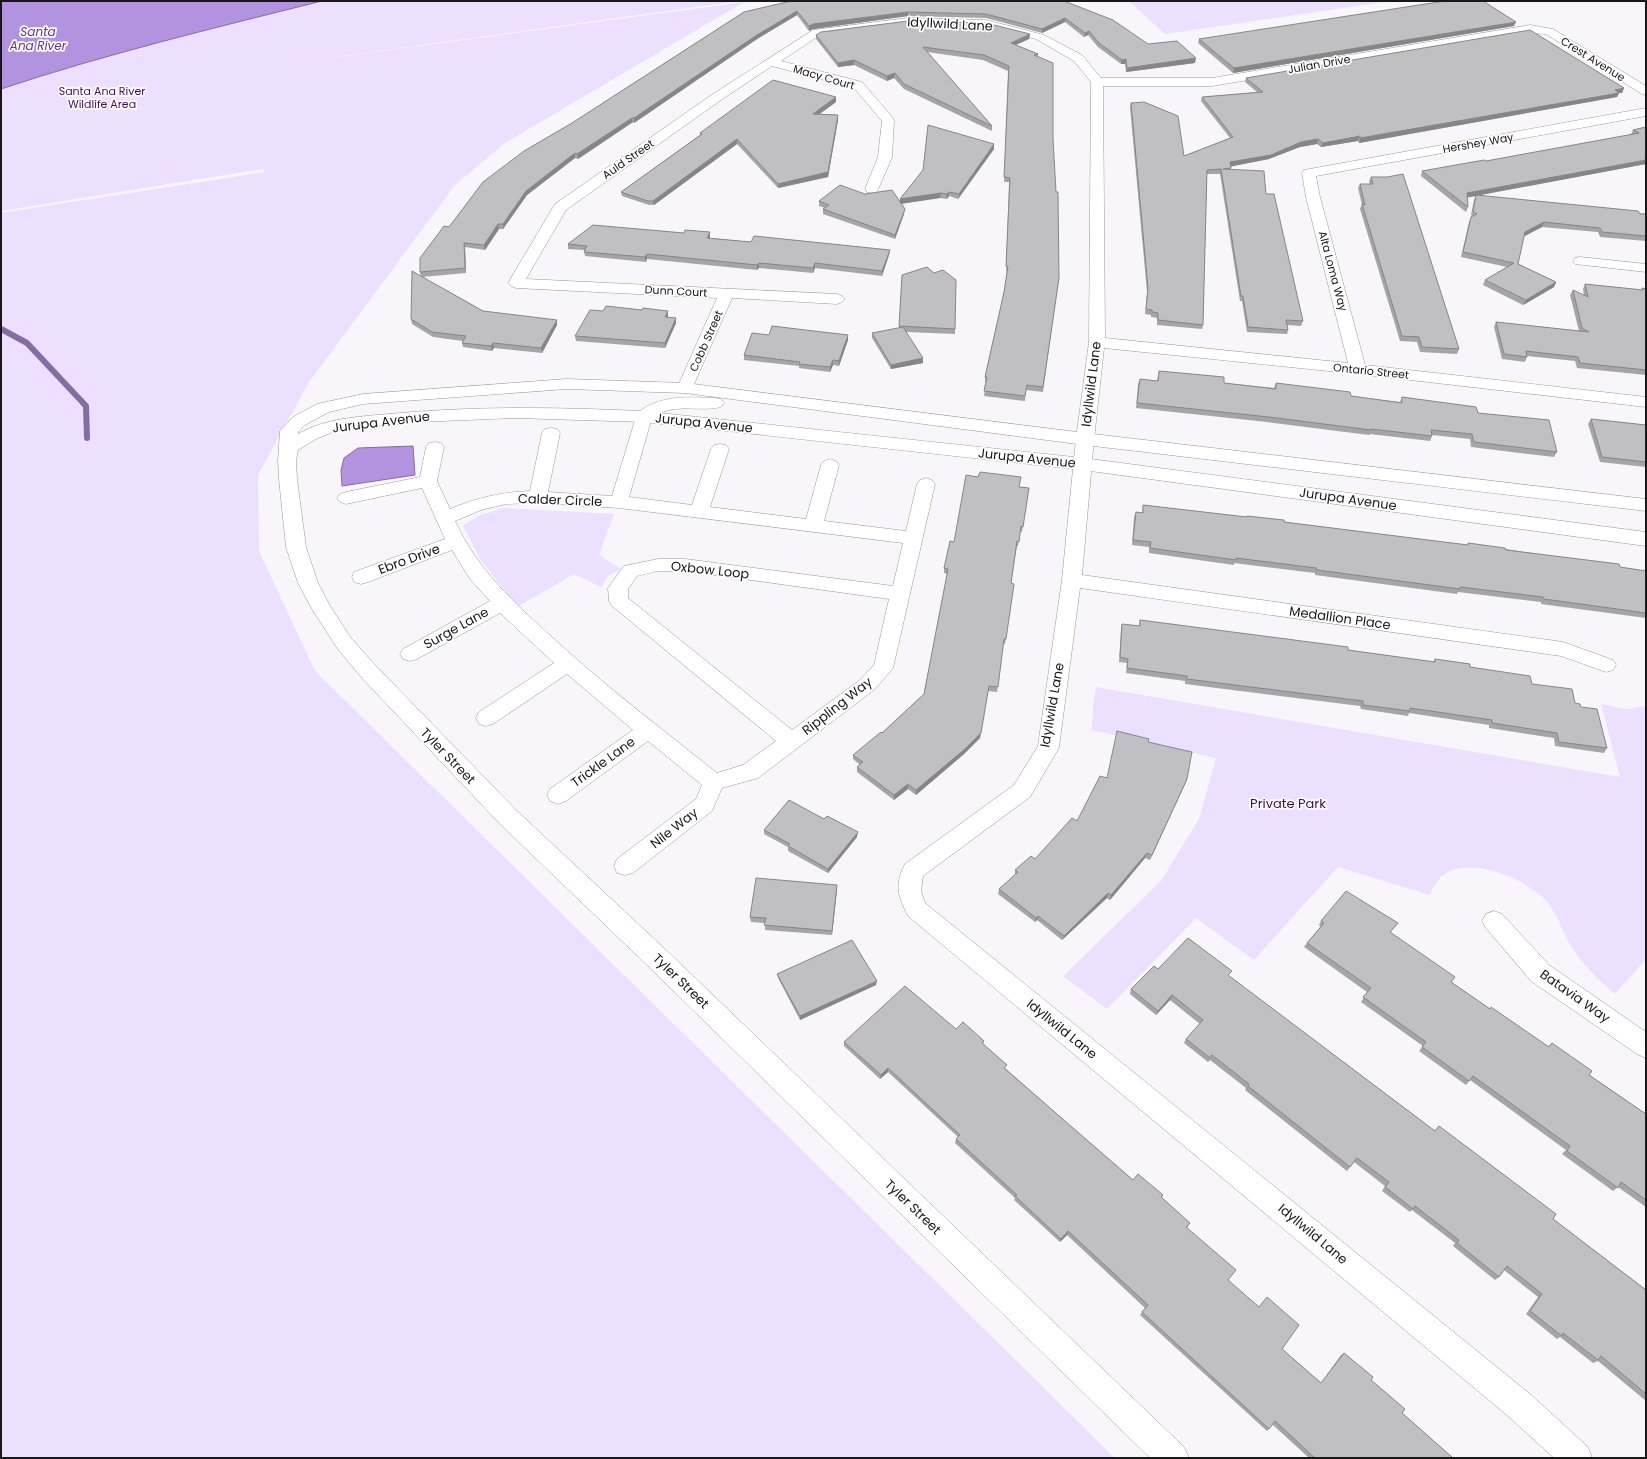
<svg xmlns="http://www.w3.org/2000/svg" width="1647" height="1459" font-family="Poppins,sans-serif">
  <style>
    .green { fill: #ecdfff }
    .water { fill: #b392df; stroke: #846da3 }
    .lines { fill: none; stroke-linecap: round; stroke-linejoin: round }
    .stream { stroke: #846da3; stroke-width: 6 }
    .street-casing { stroke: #98979a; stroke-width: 1 }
    .secondary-casing { stroke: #98979a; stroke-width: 1 }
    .street { fill: #fff; fill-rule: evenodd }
    .secondary { fill: #fff; fill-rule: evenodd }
    .wall { fill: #a5a4a7 }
    .shaded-wall { fill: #868688 }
    .building { fill: #c0bfc2; stroke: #868688 }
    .labels { text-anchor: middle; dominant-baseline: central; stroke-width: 3.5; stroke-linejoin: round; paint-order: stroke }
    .far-street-label { font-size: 11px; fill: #181718; stroke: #fff }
    .far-park-label { font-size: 11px; fill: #3f0b68; stroke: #fff }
    .far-water-label { font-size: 12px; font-style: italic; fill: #61358f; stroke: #fff }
    .street-label { font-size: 13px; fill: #181718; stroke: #fff }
    .park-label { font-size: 13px; fill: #3f0b68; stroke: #fff }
  </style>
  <rect width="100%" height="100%" fill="#f8f6fa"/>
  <path class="green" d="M1,1H739L257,68L744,2L505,143L455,185L309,382L258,475L259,551L315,671L1115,1458H1V213L265,172L263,169L1,211Z
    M1129,1H1391L1165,34Z
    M503,508L614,514L599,555L621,569L608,576L601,587L574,574L517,607L481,560L463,526L478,516Z
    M1096,687L1620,777L1601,704L1626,709L1646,706V959L1615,994C1597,979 1581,963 1569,942C1559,925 1557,910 1541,896C1520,877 1470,856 1443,875C1437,880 1433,889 1429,895L1338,867L1254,960L1196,918L1107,1009L1063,976L1161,881L1199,819L1216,758L1092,730L1093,705Z"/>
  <path class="water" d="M1,1H322C214,28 106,54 1,89Z
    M413,446L415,475L342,486L341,470L344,458L358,448Z"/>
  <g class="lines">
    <path class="stream" d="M1,329L27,343L86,406L87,438"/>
    <g class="street-casing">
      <path id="street" d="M908,18L986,20L1044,35L1082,55L1101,78H1212L1530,25L1553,29L1646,86V95L1642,94L1546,34L1530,33L1212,86H1103L1105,338L1348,363L1306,197L1302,173L1304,170L1646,108V116L1316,176L1320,197L1365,365L1646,397V407L1358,374L1104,348L1094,439L1082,575L1563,642L1613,660L1616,665L1613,670L1606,672L1561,656L1080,588L1059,747L1056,753L1030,797L923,876L921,891L925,903L1530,1394L1588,1447L1592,1458H1554L1508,1416L908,916C898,896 894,885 905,864L1014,785L1038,746L1062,580L1076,439L1089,342L1091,82L1074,61L1036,39L986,26L908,24L820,35L781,61L862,82L893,118L894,121L892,157L877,192L872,193L867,192L865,189L878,157L882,121L854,88L772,66L721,100L566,210L526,279L837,294L842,296L845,299L842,302L837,304L732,298L691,391L685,393L679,391L677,388L717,298L516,288L511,286L508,283L555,204L713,94L813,30Z
        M1580,257L1646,264V272L1575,264L1573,261L1575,258Z
        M644,412L650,413L652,417L629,497L692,505L711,449L714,445L720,444L726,445L729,449L710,507L806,519L821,465L824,461L830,459L836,461L839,465L824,521L906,531L917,484L920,480L926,478L932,480L935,484L893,668L874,690L758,778L722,788L712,811L633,873L625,875L617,873L614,866L617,859L696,799L702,785L648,741L566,801L558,804L550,801L547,795L550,789L633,730L567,674L493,724L486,726L479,724L476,718L479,712L554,663L500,613L417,659L410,661L403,659L400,654L403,649L490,601L470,579L452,550L368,582L361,584L354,582L352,577L354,572L445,539L422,488L346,504L340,502L337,498L340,494L346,492L420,477L426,447L429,443L435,442L441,443L444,447L437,481L450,509C476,498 502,492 530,491L542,433L545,429L551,428L557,429L560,433L548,492L612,496L636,417L638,413ZM538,503L619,508L903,543L893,586L685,559H658L624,566L608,588L609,601L612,606L776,741L743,765L717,773C662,729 605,686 553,638C513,602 478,570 455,521L481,510L506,504ZM658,571H685L889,599L874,665L860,680L792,730L628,598V589L637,576Z
        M1494,911L1502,914L1549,965L1646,1032V1058L1637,1054L1531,981L1486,928L1482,921L1486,914Z"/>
    </g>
    <g class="secondary-casing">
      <path id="secondary" d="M567,379L685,383L1085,433L1646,499V511L1085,445L685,393L567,389L363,404L329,412L305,425L298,432V434C326,418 357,417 389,414C472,406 556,407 640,411C661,395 689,397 715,398L721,399L724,403L721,407C701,412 680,404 660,413L1083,458L1646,532V546L1083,470L644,422L515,418L418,422L335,431L316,439L298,450L296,461L297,479L306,547L318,583L330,606L351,638L376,666L517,811L666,950L1184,1447L1189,1458H1150L648,966L501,825L362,678L337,648L312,609L298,583L286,547L279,479L278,461L280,431L293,417L317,404L363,394Z"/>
    </g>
    <use href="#street" class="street"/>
    <use href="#secondary" class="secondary"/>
  </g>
  <path class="wall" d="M1064,1L1148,44L1195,63L1126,72L1125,64H1121L1098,47L1088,35L1084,37L1065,22L1042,33L986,18L908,16L813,29L809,31L797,15L757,39L634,123L633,122L578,159L575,158L527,195L503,229H499L485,250L465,247L466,273L422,277L483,311L557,325L542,353L494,348L492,351L463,347L462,343L463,341L433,337L412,324L411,319L421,277L420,272L449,227L572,123L744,12Z
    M1514,26L1233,73L1198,43L1199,39Z
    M1030,34L1029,39L1016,45L1038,54V57L1053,139L1059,278L1043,392L1026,390L1025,401L984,396L986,382H985V377L1004,292L1007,271H1006L1009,182H1004L1008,71L983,60L927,52L992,126V131L904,89L894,78L887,81L854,65L838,67L816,39V35Z
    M1246,78L1624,88L1622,93H1619L1617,97L1359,143L1358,141L1321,147L1317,144L1300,147L1269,159L1231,166V169L1266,194L1303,321L1301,326L1287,325L1288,330L1287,334L1247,332L1242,301H1240L1220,174H1207L1203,325L1202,329L1157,325V318L1151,317V315L1145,314L1147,292L1130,107L1131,103L1184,156L1230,138L1201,101L1202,97L1257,92L1245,82Z
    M836,102L819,114L838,115V120L828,177L778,188L737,144L654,205H649L622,196L621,192L700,135V133Z
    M1646,127V164L1477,195L1646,214V241L1600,237L1598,232L1542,227L1524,236L1518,264L1556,282L1554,287L1523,305L1483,285L1485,280L1507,267L1461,257L1469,222L1471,217L1472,216L1471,215L1474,200L1476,196L1468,197V207L1466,212L1421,176L1422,171L1486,161L1632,135L1631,134L1633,130Z
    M994,144V149L958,199L949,196L947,199L940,198L901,204L904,214L895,239L823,214V209L825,208L819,206V201L865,194L900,201V199Z
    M1371,177L1459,349L1457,354L1420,352L1417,342L1400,341L1360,209L1362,204V205L1358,188L1360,184H1370L1369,181Z
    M710,237V238L751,242L890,250L889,255L882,276L815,268L813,273L759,268L757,270L647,259L646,262L585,256L584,252V250L568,249V244Z
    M902,275L955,329V334L906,332L923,363L891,369L872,338V333L899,328Z
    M1585,284L1641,290L1642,288L1646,289V375L1577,368L1575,361L1527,356L1525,362L1502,359L1494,327L1496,322L1579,331L1570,295L1573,290L1584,296L1583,289Z
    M642,310L668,311V316L667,317L676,318V323L665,348L576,341L575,336Z
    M769,335L848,340L839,366L833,365L830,372L799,368V366L744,360V355Z
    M1159,371L1224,383L1274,388L1276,383L1351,396L1400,402L1402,397L1478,413L1557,452L1554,457L1471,447L1470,439L1432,435V436L1430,441L1370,434L1369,435L1267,422L1136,408L1138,384L1140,379L1157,381Z
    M1591,419L1646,425V467L1600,462L1588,424Z
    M1019,487L1029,488L1022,532L1020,531L1018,546H1017L1011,583L1014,584L1005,644L1003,643L997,692L988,691L980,738L964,754L916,795L908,789L894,800L857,772V767L860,765L853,759V755L882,733L924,694L947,574L944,573V568L954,542Z
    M1143,505L1247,517V516L1284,522L1467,545L1468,543L1620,567L1646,571V618L1541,604V602L1458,592L1457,594L1315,575V573L1234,563V565L1149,553V547L1132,545L1134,517L1136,512L1142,513Z
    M1140,620L1433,662L1435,659L1470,667L1532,684L1575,703L1581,707L1607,748L1604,753L1555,746L1554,738L1489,728V725L1409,713L1408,716L1361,709L1360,706L1185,684V681L1126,673L1127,663L1119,662L1121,629L1122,624L1139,626Z
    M1148,742L1185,784L1150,860L1145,858L1110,900L1107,898L1062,940L1037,920L1035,922L998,894L999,889L1015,875V870L1035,859L1077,821L1107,778Z
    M764,830L857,837L828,873L788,851V847L764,834Z
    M837,889L832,935L765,930V923L751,922L750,917Z
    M1321,921L1398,923L1390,933L1451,982L1490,1009L1548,1047L1552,1043L1589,1075L1646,1114V1207L1618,1187L1613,1191L1562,1154L1566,1150L1470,1080L1466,1085L1419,1051L1423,1046L1361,1002L1367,992L1304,947L1307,943L1321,927L1319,925Z
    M1158,969L1229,976L1435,1131L1553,1219L1646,1290V1401L1598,1361L1593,1363L1560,1337L1557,1339L1526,1314L1538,1297L1504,1270L1499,1277L1495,1280L1453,1246L1455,1243L1412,1210L1410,1212L1382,1191L1385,1186L1354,1162L1347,1171L1245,1090L1246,1088L1210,1060L1208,1062L1184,1043L1186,1039L1200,1024L1170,1000L1156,1015L1130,994L1131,989Z
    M777,974L876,985L800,1020L778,978Z
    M956,1029L984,1041L983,1044L1006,1069L1073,1128L1133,1180L1163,1195L1162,1198L1190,1223L1187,1228L1282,1349L1321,1383L1341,1355L1344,1353L1371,1380L1402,1413L1453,1458H1309L1272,1424L1267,1431L1140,1315L1145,1308L1067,1235L1060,1242L1014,1200L1015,1198L955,1143L956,1139L958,1137L888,1072L880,1079L844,1046V1042Z"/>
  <path class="shaded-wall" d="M797,11V15L757,39L634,123V118L757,35Z
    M908,12V16L813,29L809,31V26L813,24Z
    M1065,18V22L1042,33V29Z
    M1516,22L1514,26L1233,73L1234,68Z
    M1089,31L1088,35L1084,37L1085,33Z
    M1030,34L1029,39L1011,47V43Z
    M1196,58L1195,63L1126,72L1127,68Z
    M1126,59L1125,64H1121L1122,60Z
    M854,60V65L838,67V63Z
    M895,73L894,78L887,81V76Z
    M1624,88L1622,93H1619L1617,97L1359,143L1360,138Z
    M836,97V102L813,119V114Z
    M838,115V120L828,177L778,188V184Z
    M632,118L633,122L578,159L577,154Z
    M1360,136L1358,141L1321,147L1323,143Z
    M737,139V144L654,205L653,201Z
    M1318,139L1317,144L1300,147L1269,159L1229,167L1230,162L1301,142Z
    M994,144V149L958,199L959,194Z
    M575,153V158L527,195L503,229V224L526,191Z
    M1646,160V164L1465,198L1467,193Z
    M949,192V196L947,199V194Z
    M941,193L940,198L899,204L900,199Z
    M905,209L904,214L895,239V235Z
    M1544,222L1542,227L1523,237L1525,232Z
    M498,224L499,229L485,250L484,245Z
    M710,232V237L707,243V238Z
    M464,243L465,247L466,273L465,268Z
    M890,250L889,255L882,276V271Z
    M647,254V259L646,262L645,257Z
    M759,263V268L757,270V265Z
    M815,263V268L813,273V268Z
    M1556,282L1554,287L1523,305L1526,300Z
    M668,311V316L666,322L665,317Z
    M676,318V323L665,348V343Z
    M557,320V325L542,353L541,348Z
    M848,335V340L839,366V361Z
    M493,343L494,348L492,351L491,346Z
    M923,358V363L891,369V365Z
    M833,360V365L830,372V367Z
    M989,686L980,738L964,754L916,795V790Z
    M1187,779L1185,784L1150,860L1152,855Z
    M908,784V789L894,800V795Z
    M858,832L857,837L828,873V869Z
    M1147,853L1145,858L1110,900L1111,895Z
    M837,885V889L832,935V931Z
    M1108,893L1107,898L1062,940L1064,936Z
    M1038,916L1037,920L1035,922L1036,918Z
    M877,981L876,985L800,1020V1016Z
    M1172,995L1170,1000L1156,1015L1158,1011Z
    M888,1068V1072L880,1079L881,1075Z
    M1068,1231L1067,1235L1060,1242L1061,1239Z"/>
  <path class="building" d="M791,1H1064L1113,20L1148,44L1177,41L1196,58L1127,68L1126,59L1122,60L1099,43L1089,31L1085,33L1065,18L1042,29L986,14L908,12L813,24L809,26L797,11L757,35L634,118H632L577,154L575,153L526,191L503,224H498L484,245L464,243L465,268L420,272V258L444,226L449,227L483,182L524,151L572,123L744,12Z
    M1445,1H1483L1516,22L1234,68L1199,39Z
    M908,21L986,23L1030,34L1011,43L1038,54L1034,55L1053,63V139L1056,192H1058L1059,278L1043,387L1027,385L1025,396L984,391L987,377H985L1004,292L1008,266H1006L1010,178L1004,177L1009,66L984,55L923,47L992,126L904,84L895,73L887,76L854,60L838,63L816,35L821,32Z
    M1530,30L1624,88L1615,90L1619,93L1360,138V136L1323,143L1318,139L1301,142L1271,155L1230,162L1231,168L1223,169L1264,171L1266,194H1274L1303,321L1286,320L1288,330L1248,327L1243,296H1241L1221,169L1207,170L1203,325L1158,320V313L1152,312V310L1146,309L1148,288L1131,103L1144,102L1178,116L1184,156L1233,137L1202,97L1263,92L1246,78Z
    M773,80L836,97L813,114L838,115L828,172L778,184L737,139L653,201H648L621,192L702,134L700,133Z
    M928,125L994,144L959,194L949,192L947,194L941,193L900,199L923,170Z
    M1646,127V160L1467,193L1468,207L1422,171L1484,160L1486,161L1639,133L1633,130Z
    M1403,174L1459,349L1422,347L1419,337L1402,336L1362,204L1365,205L1360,184H1373L1371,177H1387Z
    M840,185L865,194L892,190L905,209L895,235L823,209L829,205L819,201Z
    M1476,195L1638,211L1640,214H1646V236L1602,232L1600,228L1544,222L1525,232L1518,264L1556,282L1526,300L1485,280L1514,263L1463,252L1471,217L1477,214L1473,211Z
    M593,225L684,233L685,230L710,232L707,238L751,242L754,236L890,250L882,271L815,263L813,268L759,263L757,265L647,254L645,257L584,252L587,246L568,244Z
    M927,267L934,273L943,270L956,280L955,329L899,326L902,275Z
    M412,271L483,311L557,320L541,348L493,343L491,346L462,343L466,336L432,332L411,319Z
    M1585,284L1643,290L1642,288L1646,289V370L1580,363L1578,357L1526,351L1527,357L1504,354L1496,322L1589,332L1582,328L1573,290L1588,297Z
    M606,306L642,310L643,308L668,311L665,317L676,318L665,343L575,336L590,310L603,311Z
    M772,326L848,335L839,361L833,360L830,367L799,364L800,362L744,355L752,333L769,335Z
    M903,327L923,358L891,365L872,333Z
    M1159,371L1224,377V383L1276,389V383L1350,392L1351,396L1402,403V397L1476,407L1478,413L1549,420L1557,452L1474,442L1472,434L1431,430L1432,436L1371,429V430L1269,417L1137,403L1140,379L1158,381Z
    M1591,419L1646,425V462L1602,457Z
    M980,472L1021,477L1019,487L1029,488L1023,527L1021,526L1019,542L1017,541L1011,583L1014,584L1006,639H1004L998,687L989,686L981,733L965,749L916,790L908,784L894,795L857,767L863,762L853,755L881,732L882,733L924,694L948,569L944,568L950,541L954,542L966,475L978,477Z
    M1143,505L1247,517V516L1284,520V522L1468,545V543L1505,548L1506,550L1619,564L1620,567L1646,571V613L1544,599L1543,597L1460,587V589L1317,570L1316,568L1236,558V560L1150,548L1151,542L1133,540L1136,512L1143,513Z
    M1140,620L1348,647V650L1435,662V659L1470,664V667L1530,676L1532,684L1572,689L1575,703L1580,704L1581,707L1597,709L1607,748L1559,742L1557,733L1492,723V720L1410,708V711L1363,705V701L1187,679V676L1127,668L1128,659L1120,657L1122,624L1140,626Z
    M1117,731L1149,739L1148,742L1192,752L1187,779L1152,855L1147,853L1111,895L1108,893L1064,936L1038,916L1036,918L999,889L1018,872L1015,870L1031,856L1035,859L1072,818L1077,821L1100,776L1107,778Z
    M789,800L824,819L827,816L858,832L828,869L788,846L790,844L764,830Z
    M756,878L837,885L832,931L764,925L766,918L750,917Z
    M1346,891L1398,923L1390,932L1455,977L1451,982L1490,1009L1491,1007L1549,1047L1552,1043L1592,1071L1589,1075L1646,1114V1200L1621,1182L1618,1188L1567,1151L1570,1146L1473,1076L1469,1081L1422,1047L1426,1042L1363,997L1371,988L1307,943L1324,923L1321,921Z
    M1188,938L1232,971L1228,975L1435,1131L1439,1126L1556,1214L1553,1219L1646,1290V1394L1601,1356L1598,1360L1563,1333L1562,1336L1530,1311L1542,1294L1507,1266L1499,1277L1457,1243L1459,1240L1415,1206L1413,1209L1385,1187L1389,1182L1357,1158L1350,1167L1248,1086L1249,1084L1212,1055L1210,1058L1186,1039L1203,1020L1172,995L1158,1011L1131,989L1154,966L1158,969Z
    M852,940L877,981L800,1016L777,974Z
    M905,986L956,1029L963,1022L984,1041L982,1043L1007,1065L1004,1068L1073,1128L1133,1180L1138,1174L1163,1195L1161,1197L1190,1223L1186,1227L1236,1270L1228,1280L1259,1307L1267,1297L1299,1325L1282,1349L1321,1383L1344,1353L1373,1377L1371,1380L1405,1409L1402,1413L1453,1458H1315L1275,1421L1269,1429L1142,1312L1148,1305L1068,1231L1061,1239L1015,1196L1017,1195L956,1139L960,1135L888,1068L881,1075L844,1042Z"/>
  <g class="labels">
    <g class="far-street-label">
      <text transform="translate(1593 59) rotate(32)">Crest Avenue</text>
      <text transform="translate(1319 64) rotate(-10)">Julian Drive</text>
      <text transform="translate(824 77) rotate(16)">Macy Court</text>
      <text transform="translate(1478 143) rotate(-10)">Hershey Way</text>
      <text transform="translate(628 159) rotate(-35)">Auld Street</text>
      <text transform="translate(1333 271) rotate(75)">Alta Loma Way</text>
      <text transform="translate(676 291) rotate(3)">Dunn Court</text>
      <text transform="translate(706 341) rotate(-66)">Cobb Street</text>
      <text transform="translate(1371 371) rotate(6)">Ontario Street</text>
    </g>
    <g class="far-park-label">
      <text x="102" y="91">Santa Ana River<tspan x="102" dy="13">Wildlife Area</tspan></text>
    </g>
    <g class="far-water-label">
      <text x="38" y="31">Santa<tspan x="38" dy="14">Ana River</tspan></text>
    </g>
    <g class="street-label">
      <text transform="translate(950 24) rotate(3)">Idyllwild Lane</text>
      <text transform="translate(1091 384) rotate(-83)">Idyllwild Lane</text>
      <text transform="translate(381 422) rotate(-7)">Jurupa Avenue</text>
      <text transform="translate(704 423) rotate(6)">Jurupa Avenue</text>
      <text transform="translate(1027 458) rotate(6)">Jurupa Avenue</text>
      <text transform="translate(1348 499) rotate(8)">Jurupa Avenue</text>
      <text transform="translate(560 500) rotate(2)">Calder Circle</text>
      <text transform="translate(409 559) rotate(-20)">Ebro Drive</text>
      <text transform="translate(710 570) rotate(6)">Oxbow Loop</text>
      <text transform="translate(1340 618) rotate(8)">Medallion Place</text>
      <text transform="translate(456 628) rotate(-29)">Surge Lane</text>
      <text transform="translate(1052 705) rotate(-80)">Idyllwild Lane</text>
      <text transform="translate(837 706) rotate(-38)">Rippling Way</text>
      <text transform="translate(448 756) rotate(46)">Tyler Street</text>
      <text transform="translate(603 762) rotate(-36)">Trickle Lane</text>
      <text transform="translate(674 828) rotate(-38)">Nile Way</text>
      <text transform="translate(681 981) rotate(44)">Tyler Street</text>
      <text transform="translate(1575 996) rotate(35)">Batavia Way</text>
      <text transform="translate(1062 1029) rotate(39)">Idyllwild Lane</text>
      <text transform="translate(913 1207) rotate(44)">Tyler Street</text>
      <text transform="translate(1313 1234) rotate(40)">Idyllwild Lane</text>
    </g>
    <g class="park-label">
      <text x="1288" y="803">Private Park</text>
    </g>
  </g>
  <rect width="1647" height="1459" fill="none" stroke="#181718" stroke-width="4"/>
</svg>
